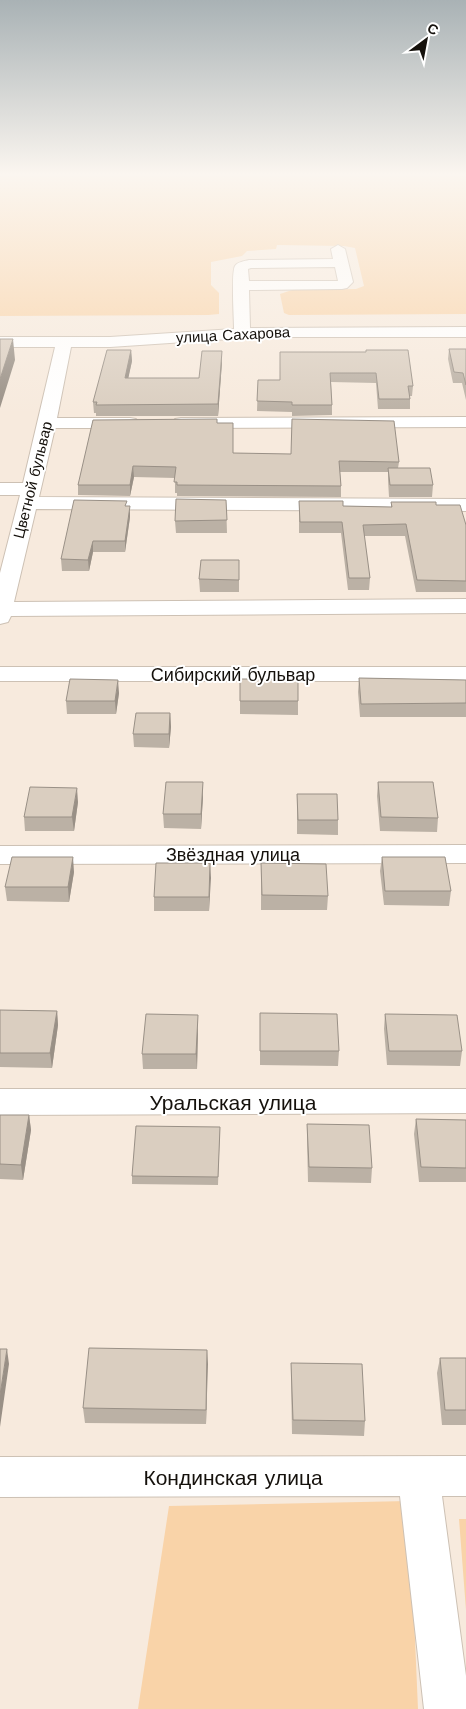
<svg xmlns="http://www.w3.org/2000/svg" width="466" height="1709" font-family="'Work Sans',sans-serif">
  <style>
    .green { fill: #f9d3a8 }
    .lines { fill: none; stroke-linecap: round; stroke-linejoin: round }
    .minor-casing { stroke: #cdc1b4; stroke-width: 2 }
    .minor { fill: #fff; fill-rule: evenodd }
    .wall { fill: #bbb1a5 }
    .shaded-wall { fill: #999086 }
    .building { fill: #dacec0; stroke: #999086 }
    .labels { text-anchor: middle; dominant-baseline: central; stroke-width: 4; stroke-linejoin: round; paint-order: stroke }
    .far-street-label { font-size: 15px; fill: #15110c; stroke: #fff }
    .street-label { font-size: 18px; fill: #15110c; stroke: #fff }
    .near-street-label { font-size: 21px; fill: #15110c; stroke: #fff }
  </style>
  <rect width="100%" height="100%" fill="#f7eadd"/>
  <path class="green" d="M0,176H466V314L289,315L284,313L280,294L292,290L356,289L364,286L355,248L344,246L277,245L276,249L247,251L242,256L211,262V285L219,293V314L208,315L0,316Z
    M409,1501L418,1709H138L169,1506Z
    M459,1519H466V1610Z"/>
  <g class="lines">
    <g class="minor-casing">
      <path id="minor" d="M338,245L345,249L353,282L347,288L342,289L249,290L250,328L466,327V337H260L110,347H71L57,418H130L136,419L139,423L136,427L130,428H55L39,497L466,499V511L36,509L14,602L466,599V613L11,616L8,622L0,624V573L20,495H0V483H23L55,347H0V337H110L234,329C234,318 231,272 235,266C237,262 245,261 249,260L333,259L331,249ZM335,267L338,281H249L248,269L251,268Z
        M466,417V427L181,428L175,427L172,423L175,419L181,418Z
        M0,667H466V681H0Z
        M466,845V863L0,864V846Z
        M0,1089H466V1113L0,1115Z
        M466,1456V1496H442L466,1676V1709H424L400,1496L0,1497V1457Z"/>
    </g>
    <use href="#minor" class="minor"/>
  </g>
  <path class="wall" d="M449,349H466V400L462,383H453L448,359Z
    M131,350L132,361L128,378H199L222,362L218,416H96V413H94L93,402Z
    M366,352L413,386L412,396H410V409H378L376,383L331,382L332,405V415L292,416V412L257,411L258,380H280Z
    M217,423L233,453L399,462L398,468L433,485L432,497H389L388,480V472H340L341,486V497L177,496V493H175V478L134,477L130,496L78,495V485Z
    M226,500L227,533H176L175,521Z
    M299,501L343,506L391,507V502L436,505L466,525V592H416L405,536H364L370,578L369,590H348L341,533H299Z
    M127,506L130,517L125,552H93L89,571H62L61,559Z
    M239,560V592H200L199,579Z
    M359,678L466,680V717H360L358,692Z
    M240,679L298,701V715L240,714Z
    M119,693L116,714H67L66,701Z
    M170,713L171,727L169,748L134,747L133,734Z
    M378,782L438,818L437,832L380,831L377,796Z
    M297,794L338,820V835L297,834Z
    M203,796L201,829L164,828L163,814Z
    M78,802L74,831H25L24,817Z
    M382,857L451,891L449,906L384,905L380,871Z
    M210,863L209,911H154V897Z
    M261,863L328,896L327,910H261Z
    M74,872L69,902L7,901L5,887Z
    M0,1010L57,1011L58,1025L52,1068L0,1067Z
    M260,1013L339,1051L338,1066L260,1065Z
    M385,1014L462,1051L460,1066L387,1065L384,1029Z
    M198,1029L197,1069H143L142,1054Z
    M0,1115H29L31,1130L23,1180L0,1179Z
    M416,1119L466,1120V1182H419L414,1134Z
    M307,1124L372,1168L371,1183L308,1182L307,1139Z
    M220,1127L218,1185L132,1184V1176Z
    M207,1350L206,1424L85,1423L83,1408Z
    M440,1358H466V1425H442L437,1373Z
    M291,1363L365,1421L364,1436L292,1434L291,1377Z"/>
  <path class="shaded-wall" d="M13,339L15,360L0,408V379Z
    M131,350L132,361L126,389L125,378Z
    M222,351V362L218,416V404Z
    M133,466L134,477L130,496V485Z
    M130,506V517L125,552V541Z
    M93,541V552L89,571L88,560Z
    M118,680L119,693L116,714L115,701Z
    M170,713L171,727L169,748V734Z
    M203,782V796L201,829V814Z
    M77,788L78,802L74,831L72,817Z
    M73,857L74,872L69,902L68,887Z
    M210,863L211,878L209,911V897Z
    M57,1011L58,1025L52,1068L50,1053Z
    M198,1015V1029L197,1069L196,1054Z
    M29,1115L31,1130L23,1180L21,1165Z
    M7,1349L9,1364L0,1427V1395Z
    M207,1350L208,1364L206,1424V1410Z"/>
  <path class="building" d="M0,339H13L0,379Z
    M449,349H466V385L463,373L454,372Z
    M107,350H131L125,378H199L202,351H222L218,404L96,405L97,402H93Z
    M366,350H408L413,386H408L410,399H379L376,373H330L332,405H292V402L257,401L258,380H280V352H366Z
    M217,419V423H233V453L291,454L292,419L394,421L399,462L339,461L341,486L177,485V482H174L176,467L133,466L130,485H78L93,420Z
    M388,468H430L433,485H390Z
    M176,499L226,500L227,520L175,521Z
    M74,500L127,501L125,506H130L125,541H93L88,560L61,559Z
    M299,501H343V506L392,507L391,502H436V505H460L466,525V581L417,580L406,524L363,525L370,578H349L342,522H300Z
    M201,560H239V580L199,579Z
    M359,678L466,680V703L361,704Z
    M70,679L118,680L115,701H66Z
    M240,679H298V701H240Z
    M136,713H170L169,734H133Z
    M166,782H203L201,814H163Z
    M378,782H433L438,818L381,817Z
    M30,787L77,788L72,817H24Z
    M297,794H337L338,820H298Z
    M12,857H73L68,887H5Z
    M382,857H445L451,891H385Z
    M156,863H210L209,897H154Z
    M261,863L326,864L328,896L262,895Z
    M0,1010L57,1011L50,1053H0Z
    M260,1013L337,1014L339,1051H260Z
    M146,1014L198,1015L196,1054H142Z
    M385,1014L457,1015L462,1051H389Z
    M0,1115H29L21,1165L0,1164Z
    M416,1119L466,1120V1168L421,1167Z
    M307,1124L369,1125L372,1168L309,1167Z
    M136,1126L220,1127L218,1177L132,1176Z
    M89,1348L207,1350L206,1410L83,1408Z
    M0,1349H7L0,1395Z
    M440,1358H466V1410H445Z
    M291,1363L362,1364L365,1421L293,1420Z"/>
  <linearGradient id="sky" x2="0" y2="1"><stop stop-color="#a9b2b5"/><stop offset="0.42" stop-color="#fbf6f0"/><stop offset="1" stop-color="#fbf6f0" stop-opacity="0"/></linearGradient>
  <rect width="466" height="415" fill="url(#sky)"/>
  <g class="labels">
    <g class="far-street-label">
      <text transform="translate(233 335) rotate(-3)">улица Сахарова</text>
      <text transform="translate(33 480) rotate(-76)">Цветной бульвар</text>
    </g>
    <g class="street-label">
      <text x="233" y="674">Сибирский бульвар</text>
      <text x="233" y="854">Звёздная улица</text>
    </g>
    <g class="near-street-label">
      <text x="233" y="1102">Уральская улица</text>
      <text x="233" y="1477">Кондинская улица</text>
    </g>
  </g>
  <g transform="translate(426 40) rotate(32)" stroke="#ffffff" stroke-width="4" paint-order="stroke">
  <path d="M0-4L9 19L0 12L-9 19Z" fill="#15110c"/>
  <text y="-8" font-size="14" font-weight="bold" text-anchor="middle" fill="#15110c">С</text>
  </g>
</svg>
